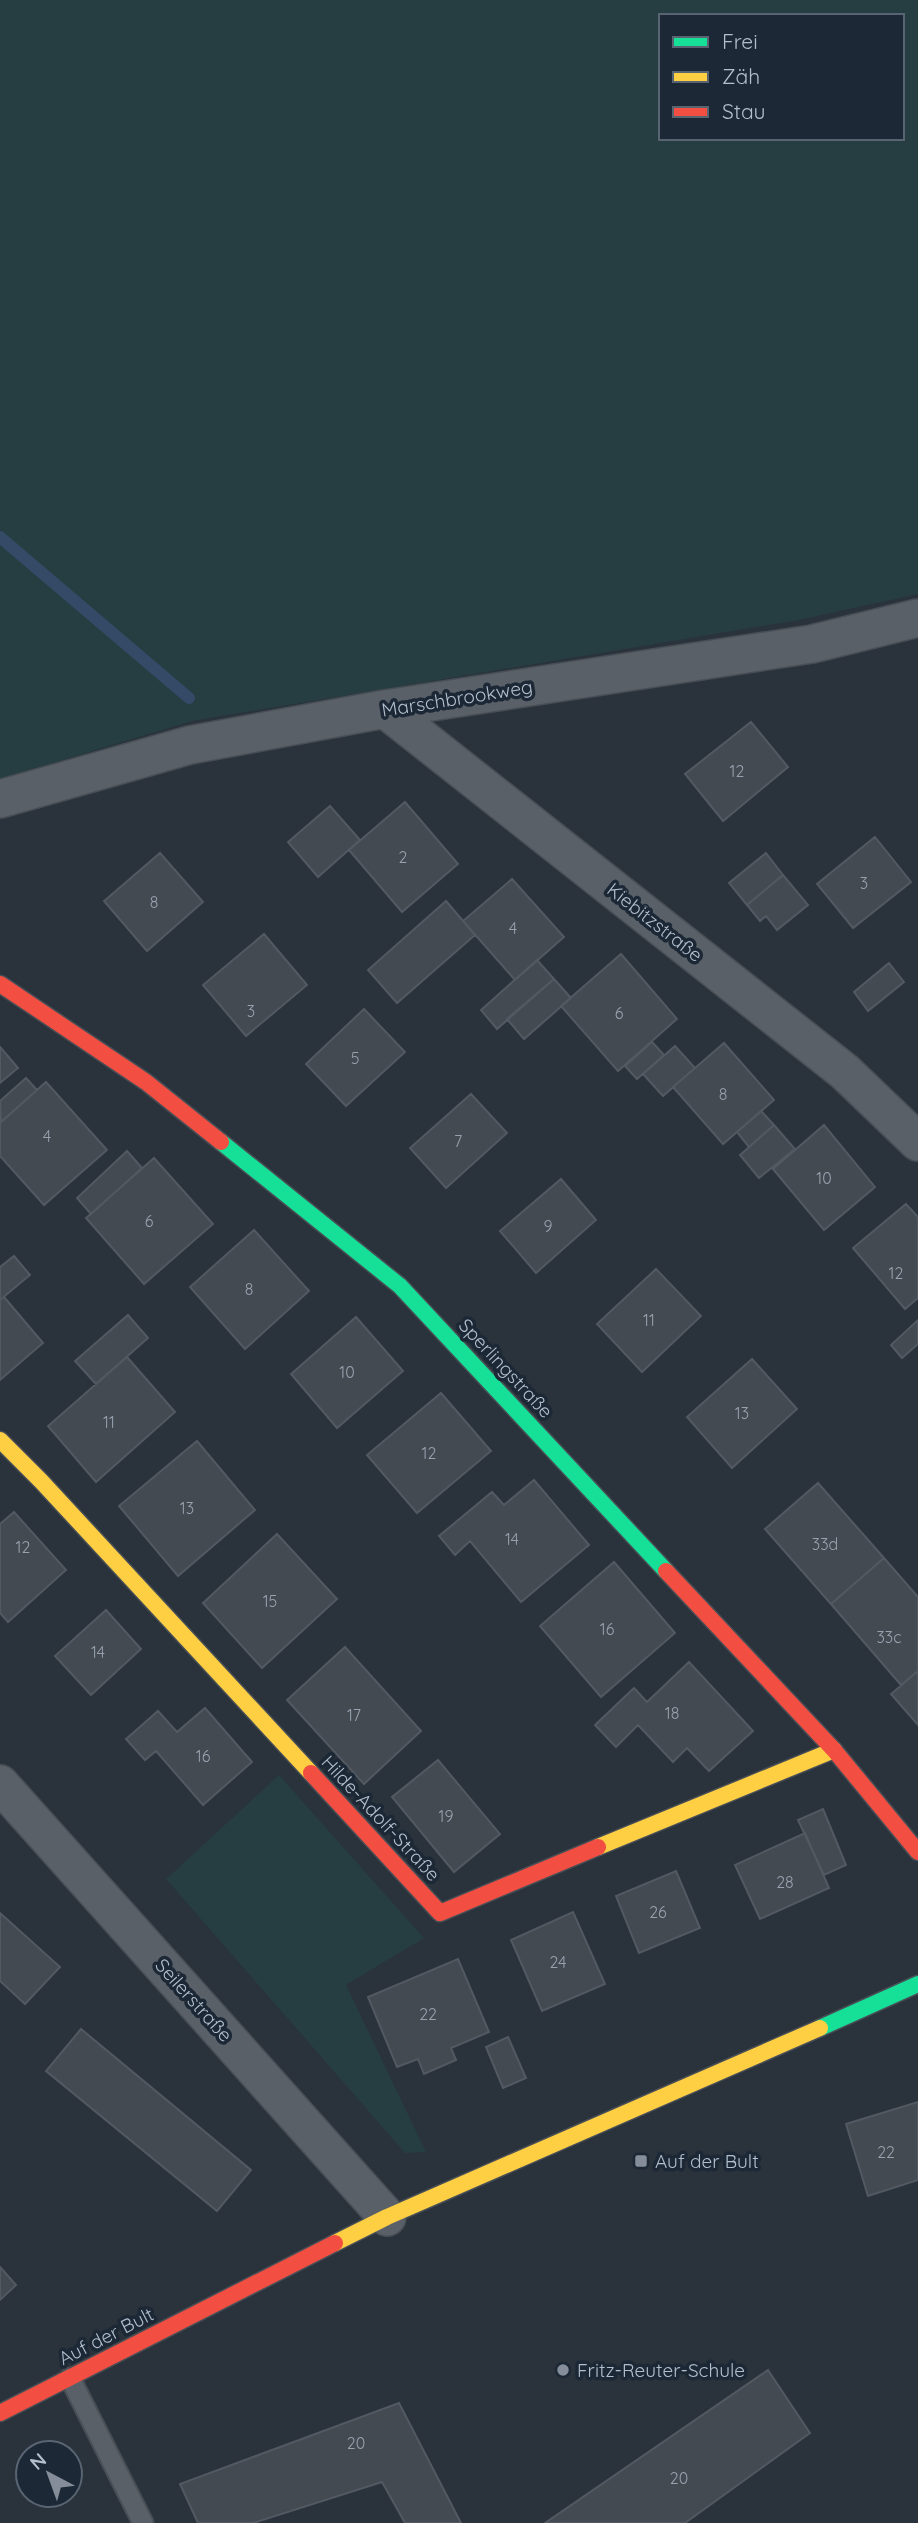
<svg xmlns="http://www.w3.org/2000/svg" width="918" height="2523" font-family="Quicksand,sans-serif">
	<style>
		.green { fill: #263e42; fill-rule: evenodd }
		.lines { fill: none; stroke-linecap: round; stroke-linejoin: round }
		.stream { stroke: #344a66; stroke-width: 12 }
		.building { fill: #434a52; stroke: #525962; stroke-width: 2 }
		.lane-casing { stroke: #484e55; stroke-width: 23 }
		.street-casing { stroke: #484e55; stroke-width: 40 }
		.fast-casing { stroke: #484e55; stroke-width: 19 }
		.slow-casing { stroke: #484e55; stroke-width: 19 }
		.jam-casing { stroke: #484e55; stroke-width: 19 }
		.lane { stroke: #5a6068; stroke-width: 19 }
		.street { stroke: #5a6068; stroke-width: 37 }
		.fast { stroke: #16e098; stroke-width: 16 }
		.slow { stroke: #ffcf43; stroke-width: 16 }
		.jam { stroke: #f24e42; stroke-width: 16 }
		.poi-dot { fill: #848d99; stroke: #1c2836; stroke-width: 2.5 }
		.labels { text-anchor: middle; dominant-baseline: central; stroke-width: 7; stroke-linejoin: round; paint-order: stroke }
		.number-label { font-size: 16px; fill: #98a1ae }
		.street-label { font-size: 19px; fill: #b4becc; stroke: #1c2836 }
		.poi-label { font-size: 19px; fill: #b4becc; stroke: #1c2836; text-anchor: start }
	</style>
	<rect width="100%" height="100%" fill="#2a323b"/>
	<path class="green" d="M0 0H918V594L799 620 192 721 0 779ZM661 16H902V138H661Z
		M279 1775 424 1938 346 1985 426 2152 405 2153 166 1879Z"/>
	<g class="lines">
		<path class="stream" d="M0 537 189 698"/>
	</g>
	<path class="building" d="M751 722 788 767 723 821 685 774Z
		M405 802 458 864 402 912 349 850Z
		M330 806 360 840 318 877 288 842Z
		M875 837 911 882 853 928 817 884Z
		M160 853 203 902 147 951 104 901Z
		M766 853 783 875 747 905 729 883Z
		M783 875 808 905 777 930 766 916 760 921 747 905Z
		M512 879 564 937 515 980 463 921Z
		M446 901 475 935 397 1003 368 970Z
		M264 934 307 985 246 1036 203 985Z
		M621 954 677 1019 618 1071 561 1006Z
		M537 960 554 979 497 1029 481 1010Z
		M889 963 904 982 868 1011 854 992Z
		M554 979 571 998 524 1039 507 1019Z
		M364 1009 405 1052 346 1106 306 1064Z
		M652 1042 664 1055 637 1079 625 1066Z
		M724 1043 774 1100 723 1144 673 1087Z
		M675 1046 695 1068 663 1096 643 1074Z
		M0 1047 18 1068 0 1083Z
		M26 1078 37 1090 1 1122 0 1101Z
		M46 1082 107 1150 44 1205 0 1156V1123Z
		M471 1094 507 1133 446 1188 410 1148Z
		M761 1111 774 1125 749 1147 737 1132Z
		M774 1125 795 1149 759 1178 740 1155Z
		M824 1125 875 1187 824 1230 773 1169Z
		M127 1151 142 1168 91 1214 77 1198Z
		M154 1158 213 1224 144 1284 86 1218Z
		M561 1179 596 1220 536 1273 500 1231Z
		M906 1204 918 1217V1298L905 1309 853 1248Z
		M254 1230 309 1291 245 1349 190 1287Z
		M14 1256 30 1275 0 1300V1267Z
		M656 1269 701 1316 642 1372 597 1324Z
		M4 1297 43 1343 0 1380V1300Z
		M128 1315 148 1338 96 1384 75 1361Z
		M356 1317 403 1371 337 1428 291 1374Z
		M918 1320V1344L902 1358 891 1345Z
		M127 1357 175 1412 96 1482 48 1426Z
		M752 1359 797 1409 732 1468 687 1417Z
		M441 1393 491 1451 417 1513 367 1455Z
		M197 1441 255 1510 178 1576 119 1506Z
		M534 1480 589 1545 521 1602 470 1541 455 1555 439 1536 492 1492 504 1505Z
		M818 1483 884 1558 831 1604 765 1529Z
		M14 1512 66 1570 8 1622 0 1613V1524Z
		M277 1534 337 1599 262 1668 203 1603Z
		M884 1558 918 1597V1671L901 1685 831 1604Z
		M614 1562 675 1633 601 1697 540 1626Z
		M106 1610 141 1649 91 1695 55 1656Z
		M345 1647 421 1731 364 1784 287 1700Z
		M689 1662 753 1731 709 1771 687 1748 673 1762 638 1725 616 1747 595 1725 634 1688 647 1702Z
		M918 1671V1725L891 1694Z
		M205 1708 252 1762 203 1805 156 1751 145 1760 126 1739 158 1711 177 1732Z
		M438 1760 500 1834 454 1872 392 1797Z
		M823 1809 846 1865 824 1875 798 1820Z
		M805 1833 829 1888 760 1919 735 1865Z
		M676 1871 700 1928 639 1953 616 1896Z
		M573 1912 605 1984 542 2011 511 1940Z
		M0 1913 60 1967 25 2004 0 1981Z
		M458 1959 489 2032 451 2048 456 2060 424 2074 418 2059 397 2067 368 1997Z
		M81 2029 251 2170 217 2211 46 2071Z
		M508 2037 526 2078 503 2088 486 2047Z
		M918 2102V2180L868 2196 846 2124Z
		M0 2267 16 2285 0 2300Z
		M768 2370 810 2433 685 2523H545Z
		M399 2403 461 2523H405L382 2482 253 2523H198L180 2484Z"/>
	<g class="lines">
		<defs>
			<path id="lane" d="M70 2378 143 2523"/>
			<path id="street" d="M385 709 845 1072 918 1142
				M0 799 190 745 385 709 812 644 918 618
				M0 1784 387 2217"/>
			<path id="fast" d="M221 1142 400 1286 666 1571
				M820 2028 918 1984"/>
			<path id="slow" d="M0 1440 41 1481 311 1773
				M598 1847 834 1750
				M335 2243 387 2217 820 2028"/>
			<path id="jam" d="M0 984 146 1082 221 1142
				M666 1571 834 1750 918 1852
				M311 1773 440 1913 598 1847
				M0 2413 335 2243"/>
		</defs>
		<use href="#lane" class="lane-casing"/>
		<use href="#street" class="street-casing"/>
		<use href="#fast" class="fast-casing"/>
		<use href="#slow" class="slow-casing"/>
		<use href="#jam" class="jam-casing"/>
		<use href="#lane" class="lane"/>
		<use href="#street" class="street"/>
		<use href="#fast" class="fast"/>
		<use href="#slow" class="slow"/>
		<use href="#jam" class="jam"/>
	</g>
	<g class="poi-dot">
		<rect x="634" y="2154" width="14" height="14" rx="3.5"/>
		<circle cx="563" cy="2370" r="7"/>
	</g>
	<g class="labels">
		<g class="number-label">
			<text x="737" y="771">12</text>
			<text x="403" y="857">2</text>
			<text x="864" y="883">3</text>
			<text x="154" y="902">8</text>
			<text x="513" y="928">4</text>
			<text x="251" y="1011">3</text>
			<text x="619" y="1013">6</text>
			<text x="355" y="1058">5</text>
			<text x="723" y="1094">8</text>
			<text x="47" y="1136">4</text>
			<text x="458" y="1141">7</text>
			<text x="824" y="1178">10</text>
			<text x="149" y="1221">6</text>
			<text x="548" y="1226">9</text>
			<text x="896" y="1273">12</text>
			<text x="249" y="1289">8</text>
			<text x="649" y="1320">11</text>
			<text x="347" y="1372">10</text>
			<text x="742" y="1413">13</text>
			<text x="109" y="1422">11</text>
			<text x="429" y="1453">12</text>
			<text x="187" y="1508">13</text>
			<text x="512" y="1539">14</text>
			<text x="825" y="1544">33d</text>
			<text x="23" y="1547">12</text>
			<text x="270" y="1601">15</text>
			<text x="607" y="1629">16</text>
			<text x="889" y="1637">33c</text>
			<text x="98" y="1652">14</text>
			<text x="672" y="1713">18</text>
			<text x="354" y="1715">17</text>
			<text x="203" y="1756">16</text>
			<text x="446" y="1816">19</text>
			<text x="785" y="1882">28</text>
			<text x="658" y="1912">26</text>
			<text x="558" y="1962">24</text>
			<text x="428" y="2014">22</text>
			<text x="886" y="2152">22</text>
			<text x="356" y="2443">20</text>
			<text x="679" y="2478">20</text>
		</g>
		<g class="street-label">
			<text transform="translate(457 698) rotate(-9)">Marschbrookweg</text>
			<text transform="translate(655 922) rotate(38)">Kiebitzstraße</text>
			<text transform="translate(506 1368) rotate(47)">Sperlingstraße</text>
			<text transform="translate(381 1818) rotate(47)">Hilde-Adolf-Straße</text>
			<text transform="translate(194 2000) rotate(48)">Seilerstraße</text>
			<text transform="translate(106 2336) rotate(-27)">Auf der Bult</text>
		</g>
		<g class="poi-label">
			<text x="655" y="2161">Auf der Bult</text>
			<text x="577" y="2370">Fritz-Reuter-Schule</text>
		</g>
	</g>
	<rect x="659" y="14" width="245" height="126" fill="#1c2836" stroke="#596472" stroke-width="2"/>
	<rect x="673" y="37" width="35" height="10" fill="#16e098" stroke="#596472" stroke-width="2"/>
	<text x="722" y="49" font-size="21" fill="#b4becc">Frei</text>
	<rect x="673" y="72" width="35" height="10" fill="#ffcf43" stroke="#596472" stroke-width="2"/>
	<text x="722" y="84" font-size="21" fill="#b4becc">Zäh</text>
	<rect x="673" y="107" width="35" height="10" fill="#f24e42" stroke="#596472" stroke-width="2"/>
	<text x="722" y="119" font-size="21" fill="#b4becc">Stau</text>
	<g transform="translate(49 2474) rotate(319)"><circle r="33" fill="#1c2836" stroke="#596472" stroke-width="2"/>
	<path d="M0-5L12 26L0 18L-12 26Z" fill="#848d99"/>
	<text y="-10" font-size="19" font-weight="bold" text-anchor="middle" fill="#b4becc">N</text>
	</g>
</svg>
